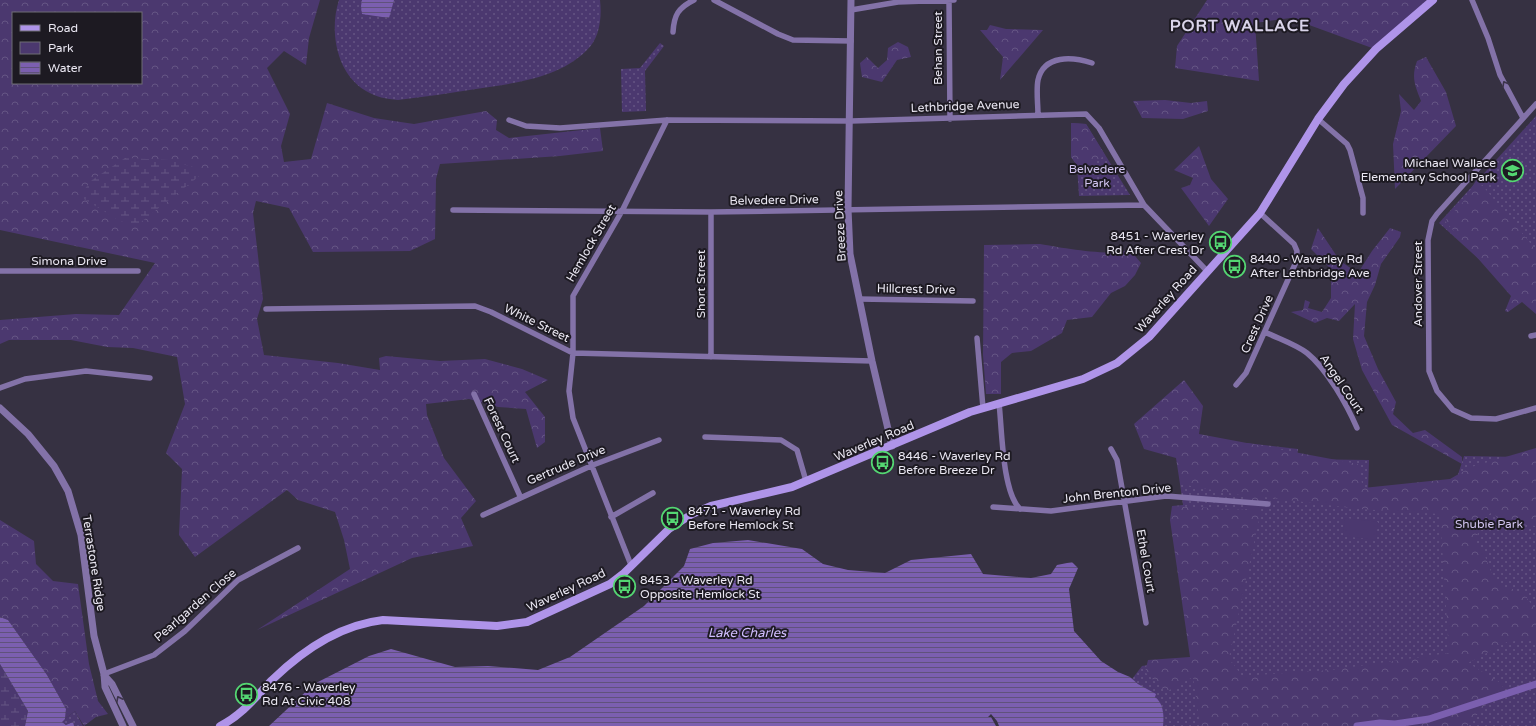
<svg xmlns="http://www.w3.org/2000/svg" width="1536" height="726" font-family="'Varela Round',sans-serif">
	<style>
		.green { fill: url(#green-dots) }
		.forest { fill: url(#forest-crowns); fill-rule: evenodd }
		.wetland { fill: url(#wetland-marsh) }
		.pitch { fill: #4b386f }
		.water { fill: url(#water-rules) }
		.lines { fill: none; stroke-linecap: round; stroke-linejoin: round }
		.canal { stroke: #7b5faf; stroke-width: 7 }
		.minor { stroke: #8372a8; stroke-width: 5.5 }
		.tertiary { stroke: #8372a8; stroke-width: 7 }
		.secondary { stroke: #af94e9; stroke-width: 8 }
		.oneway { stroke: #3c344a }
		.labels { text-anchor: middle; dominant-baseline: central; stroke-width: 4; stroke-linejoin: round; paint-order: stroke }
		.street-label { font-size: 12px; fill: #eae7f2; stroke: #1d1a22 }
		.poi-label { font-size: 12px; fill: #eae7f2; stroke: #1d1a22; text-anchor: start }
		.park-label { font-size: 12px; fill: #d1c4f0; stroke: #1d1a22 }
		.water-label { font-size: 13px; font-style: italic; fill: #d0bdfe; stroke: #1d1a22 }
		.district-label { font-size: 16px; font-weight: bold; letter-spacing: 1px; fill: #dad4ea; stroke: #1d1a22 }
	</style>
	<defs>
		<pattern id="green-dots" width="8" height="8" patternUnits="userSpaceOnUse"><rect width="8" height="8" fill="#4b386f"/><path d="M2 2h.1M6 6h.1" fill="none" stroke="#655584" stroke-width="1.8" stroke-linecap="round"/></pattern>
		<pattern id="forest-crowns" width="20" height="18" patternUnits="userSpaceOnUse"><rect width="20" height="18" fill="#4b386f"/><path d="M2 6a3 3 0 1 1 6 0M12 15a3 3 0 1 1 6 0" fill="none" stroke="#655584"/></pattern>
		<pattern id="wetland-marsh" width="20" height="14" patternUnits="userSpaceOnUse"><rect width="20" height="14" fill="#4b386f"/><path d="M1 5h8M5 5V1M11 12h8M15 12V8" fill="none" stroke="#655584"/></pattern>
		<pattern id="water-rules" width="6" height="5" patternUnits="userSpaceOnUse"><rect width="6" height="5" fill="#7b5faf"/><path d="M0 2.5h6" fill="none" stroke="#60527c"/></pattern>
	</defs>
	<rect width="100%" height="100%" fill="#363142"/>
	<path class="green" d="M339 0H600C602 17 600 39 586 51 557 79 514 83 476 89 450 93 424 97 398 100 386 99 376 97 366 91 336 74 329 30 339 0Z
		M660 43 664 46 645 71 646 111 622 112 621 69 640 68Z
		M1536 116V311L1439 223Z
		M1071 123 1086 124 1130 195 1079 196 1077 165 1071 157Z
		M1247 443 1298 449 1297 459 1369 460 1368 492 1452 493 1464 456 1522 457 1536 453V726H1163V711L1153 693 1138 684 1132 679 1142 666 1193 658 1172 506 1183 505 1180 484Z
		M75 711 83 726H74L70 723 67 725 61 722Z"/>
	<path class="forest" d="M0 0H320L309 38 306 65 284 51 267 68 290 114 281 146 284 162 311 159 327 103 374 118 414 124 486 111 497 120 496 130 509 138 600 128 603 151 560 156 440 164 436 179 435 239 410 251 313 252 289 208 256 201 253 213 263 299 257 319 264 355 338 363 380 370 379 358 386 356 440 361 485 359 522 369 548 380 525 392 545 417V442L537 448 526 409 498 407 469 399 426 404 427 415 444 458 476 501 461 518 473 546 412 558 257 630 350 569 344 540 335 512 298 500 287 490 195 557 179 535 182 469 166 453 185 404 177 357 133 348 107 347 71 340H9L0 344V320L76 314 119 315 155 263 0 230ZM13 13H141V83H13Z
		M1207 0H1425L1428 1 1372 48 1290 18 1255 23 1259 81 1175 68 1177 46Z
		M990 25 1006 29 1043 30 1000 80 1003 57 980 30H987Z
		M898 42 908 47 911 57 897 60 882 82 862 77 860 63 867 57 878 68 887 60 888 48Z
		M1426 57 1446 92 1456 126 1395 189 1393 144 1401 111 1399 94 1414 110 1421 101C1415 85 1411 78 1417 61Z
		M1165 100 1191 103 1207 101 1208 111 1183 119 1142 118 1133 101Z
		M1071 123 1086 124 1105 155 1094 163 1077 165 1071 157Z
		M1199 146 1211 179 1228 199 1209 226 1181 188 1190 185 1193 178 1174 170Z
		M1477 179 1536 250V314L1522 302 1508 312 1505 311 1511 296 1445 221 1463 202Z
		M1318 228 1340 261 1358 273 1372 251 1390 228 1401 232 1400 237 1381 264 1375 285 1367 302 1364 336 1378 369 1396 402 1393 414 1413 433 1425 430 1462 457V464L1392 425 1362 370 1353 339 1355 304 1339 321 1327 318 1315 323 1291 312 1303 310 1305 300 1310 302 1308 308 1322 312 1331 298V269L1311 249Z
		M1040 244C1058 247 1115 258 1129 249L1141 263 1135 275 1125 286 1111 293 1092 317 1067 320 1062 333 1031 351 1012 353 1001 362V394H986L983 355 984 245Z
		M1184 380 1203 406 1199 434 1358 464 1363 488 1450 479 1471 467 1536 448V526L1523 525 1510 531 1492 512 1483 519 1474 544 1483 551 1492 574 1502 586 1522 592 1536 610V639L1507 642 1468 663 1504 685 1467 726H1200L1193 677 1166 692 1145 672 1148 660 1190 657 1170 520 1172 506 1249 510 1245 496 1180 484 1176 458 1144 449 1134 424ZM1264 497 1359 509 1440 514 1449 653 1331 670 1242 676 1229 658Z
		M0 520 34 541 36 564 53 581 78 584 89 664 98 701 108 714 96 717 84 726 75 711 65 719 66 709 47 675 8 620 0 617Z"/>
	<path class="wetland" d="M125 158 169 160 200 169 198 177 136 226 120 221 79 196 92 180Z
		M0 664 28 711 25 726H0Z"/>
	<path class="pitch" d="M1345 518 1378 522 1376 540 1343 536Z"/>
	<path class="water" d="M362 0H394L389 18 362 14 361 6Z
		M748 540 802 549 823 564 848 570 885 573 911 560 971 554 983 574 1031 578 1051 574 1057 565 1072 562 1078 568 1069 589 1074 631 1101 661 1118 672 1130 677 1138 684 1156 694 1155 697C1164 704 1164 716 1163 726H999L997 721 991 714 988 717H991L996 726H269L314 684 369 656 391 649 455 667 488 666 538 670 570 657 644 606 684 566 690 549 713 543Z
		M0 617 8 620 47 675 66 709 65 719 62 722 66 725 73 722 74 726H25L28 711 0 664Z"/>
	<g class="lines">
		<path class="canal" d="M1357 726 1380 723 1395 724 1429 719 1536 684"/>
		<path class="minor" d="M714 0 778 34 793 40 851 41
			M949 0 950 119
			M1472 0 1488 38 1500 75 1523 118
			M851 10 898 2 954 0
			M673 32C674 15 678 8 694 0
			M1536 104 1437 214 1432 221 1428 240 1429 371 1437 391 1453 410 1471 418 1496 419 1536 408
			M1038 115C1038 104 1036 90 1038 80 1044 54 1073 57 1092 63
			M1318 119 1347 144 1350 150 1363 198V213
			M509 120 526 126 560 128 667 120 851 121 1086 114 1099 128 1144 205 1207 271
			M453 210 711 212 1144 205
			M711 212V357
			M0 271H138
			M859 299 973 301
			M266 309 475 306 491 312 573 353 872 361
			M1265 332C1279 339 1295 344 1307 353 1327 369 1347 405 1357 428
			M1531 336 1536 335
			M977 338 983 408
			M1236 385 1246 373 1296 262 1297 251 1294 244 1260 213
			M0 388 25 379 86 371 150 378
			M474 394 520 496
			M999 403C1002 428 1002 492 1020 509
			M705 437 781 440 797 450 806 481
			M1111 449 1117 460 1146 623
			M993 507 1051 511 1166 496 1268 504
			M483 515 593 465 659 440
			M611 517 653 493
			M631 565 573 418 569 391 573 353V296L622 211 667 120
			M104 674 154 655 185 631 238 580 298 548"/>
		<path class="tertiary" d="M851 0 848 209 850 254 872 361 892 446
			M0 408 28 434 54 466 68 491 81 535 94 636 104 674 105 687 123 726
			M104 675 112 684 133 726"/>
		<path class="secondary" d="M220 726C241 716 256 697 272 680 303 650 339 625 383 620L497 626 527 622 610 584 623 574 669 529 692 514 711 506 792 487 970 412 1083 379 1117 363 1149 337 1260 213 1318 119 1344 84 1376 49 1433 0"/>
	</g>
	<defs><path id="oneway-chevron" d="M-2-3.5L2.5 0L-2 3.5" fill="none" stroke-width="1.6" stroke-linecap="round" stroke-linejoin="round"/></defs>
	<g class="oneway">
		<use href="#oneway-chevron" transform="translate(1505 84) rotate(-118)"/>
		<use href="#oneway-chevron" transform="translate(119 699) rotate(-117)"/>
	</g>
	<defs>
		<symbol id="school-ring" viewBox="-11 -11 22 22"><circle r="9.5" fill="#1d1a22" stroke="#54d672" stroke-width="1.5"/><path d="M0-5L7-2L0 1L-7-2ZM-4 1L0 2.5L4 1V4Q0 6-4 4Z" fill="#54d672"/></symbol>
		<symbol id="bus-ring" viewBox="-11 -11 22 22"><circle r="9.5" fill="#1d1a22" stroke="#54d672" stroke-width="1.5"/><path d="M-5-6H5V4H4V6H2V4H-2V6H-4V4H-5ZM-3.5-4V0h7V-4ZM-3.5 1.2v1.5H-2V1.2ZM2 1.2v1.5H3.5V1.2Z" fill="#54d672"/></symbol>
	</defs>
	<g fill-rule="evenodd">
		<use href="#school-ring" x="1500" y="158" width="25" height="25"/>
		<use href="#bus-ring" x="1208" y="230" width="25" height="25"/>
		<use href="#bus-ring" x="1222" y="254" width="25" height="25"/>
		<use href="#bus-ring" x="870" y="450" width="25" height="25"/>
		<use href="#bus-ring" x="660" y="506" width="25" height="25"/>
		<use href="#bus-ring" x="612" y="574" width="25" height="25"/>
		<use href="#bus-ring" x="234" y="682" width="25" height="25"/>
	</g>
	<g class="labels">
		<g class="street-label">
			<text transform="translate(938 48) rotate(-90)">Behan Street</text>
			<text transform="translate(965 106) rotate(-2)">Lethbridge Avenue</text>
			<text transform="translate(774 200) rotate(-1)">Belvedere Drive</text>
			<text transform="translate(840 226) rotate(-93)">Breeze Drive</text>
			<text transform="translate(591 243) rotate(-60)">Hemlock Street</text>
			<text x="69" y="261">Simona Drive</text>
			<text transform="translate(701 284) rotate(-90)">Short Street</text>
			<text transform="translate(1418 284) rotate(-90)">Andover Street</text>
			<text transform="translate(916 289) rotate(1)">Hillcrest Drive</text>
			<text transform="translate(1166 299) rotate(-48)">Waverley Road</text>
			<text transform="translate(537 323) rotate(26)">White Street</text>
			<text transform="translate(1257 324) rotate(-66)">Crest Drive</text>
			<text transform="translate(1342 384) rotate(56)">Angel Court</text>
			<text transform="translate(502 430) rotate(65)">Forest Court</text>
			<text transform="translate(874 441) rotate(-23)">Waverley Road</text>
			<text transform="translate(566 465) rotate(-23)">Gertrude Drive</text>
			<text transform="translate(1117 493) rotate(-6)">John Brenton Drive</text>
			<text transform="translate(1146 561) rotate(80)">Ethel Court</text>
			<text transform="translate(94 563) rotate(81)">Terrastone Ridge</text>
			<text transform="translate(566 590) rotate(-25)">Waverley Road</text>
			<text transform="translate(195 605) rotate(-41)">Pearlgarden Close</text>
		</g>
		<g class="poi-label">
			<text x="1496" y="163" text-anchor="end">Michael Wallace<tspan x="1496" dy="14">Elementary School Park</tspan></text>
			<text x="1204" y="236" text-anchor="end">8451 - Waverley<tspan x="1204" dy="14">Rd After Crest Dr</tspan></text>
			<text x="1250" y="259">8440 - Waverley Rd<tspan x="1250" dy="14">After Lethbridge Ave</tspan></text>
			<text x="898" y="456">8446 - Waverley Rd<tspan x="898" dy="14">Before Breeze Dr</tspan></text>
			<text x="688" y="511">8471 - Waverley Rd<tspan x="688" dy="14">Before Hemlock St</tspan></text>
			<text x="640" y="580">8453 - Waverley Rd<tspan x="640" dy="14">Opposite Hemlock St</tspan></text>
			<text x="262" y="687">8476 - Waverley<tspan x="262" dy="14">Rd At Civic 408</tspan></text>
		</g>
		<g class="park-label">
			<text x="1097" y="169">Belvedere<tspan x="1097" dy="14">Park</tspan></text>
			<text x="1489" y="524">Shubie Park</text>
		</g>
		<g class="water-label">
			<text x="747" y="633">Lake Charles</text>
		</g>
		<g class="district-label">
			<text x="1240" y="26">PORT WALLACE</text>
		</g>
	</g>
	<rect x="12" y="12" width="130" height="72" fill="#1d1a22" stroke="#6f6c75"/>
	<rect x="20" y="25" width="20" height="6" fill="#af94e9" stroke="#6f6c75"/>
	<text x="48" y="32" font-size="12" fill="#eae7f2">Road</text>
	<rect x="20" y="42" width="20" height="12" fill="#4b386f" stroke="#6f6c75"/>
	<text x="48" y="52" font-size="12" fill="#eae7f2">Park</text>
	<rect x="20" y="62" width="20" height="12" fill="url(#water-rules)" stroke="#6f6c75"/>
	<text x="48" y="72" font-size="12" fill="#eae7f2">Water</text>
</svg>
